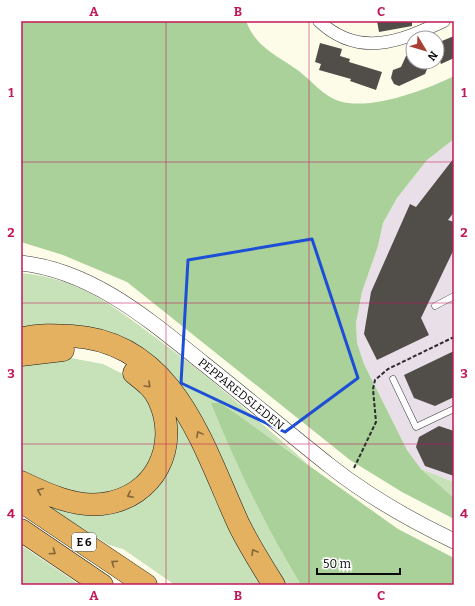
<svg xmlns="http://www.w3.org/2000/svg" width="475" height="606" font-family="Bitter,serif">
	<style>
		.industrial { fill: #e8dfe8 }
		.green { fill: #c7e2b8 }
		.forest { fill: #a9d199 }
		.building { fill: #514d48 }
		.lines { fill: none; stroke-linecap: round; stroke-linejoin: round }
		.service-casing { stroke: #3d3d3d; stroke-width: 7 }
		.minor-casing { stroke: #3d3d3d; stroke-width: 13 }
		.tertiary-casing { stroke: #3d3d3d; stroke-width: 16 }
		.motorway-casing { stroke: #1b1b1b; stroke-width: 23 }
		.path { stroke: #2c2c2c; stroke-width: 2; stroke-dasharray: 4 2; stroke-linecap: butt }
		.service { stroke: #fff; stroke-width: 6 }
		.minor { stroke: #fff; stroke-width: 12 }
		.tertiary { stroke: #fff; stroke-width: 15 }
		.motorway { stroke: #e4b160; stroke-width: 22 }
		.oneway { stroke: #826639 }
		.marked { fill: none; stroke: #1d4ed8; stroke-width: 3; stroke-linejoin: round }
		.grid { fill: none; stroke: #c2185b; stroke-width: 1; stroke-opacity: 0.55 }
		.labels { text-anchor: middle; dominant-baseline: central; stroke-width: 4; stroke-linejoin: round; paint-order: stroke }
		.shield { fill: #fff; stroke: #545454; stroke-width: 1 }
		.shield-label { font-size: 11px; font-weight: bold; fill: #0a0a0a }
		.street-label { font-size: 12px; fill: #0a0a0a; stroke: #fff }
		.neatline { fill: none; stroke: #c2185b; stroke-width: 1.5 }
		.grid-label { font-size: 13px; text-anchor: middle; font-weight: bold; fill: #c2185b }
	</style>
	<rect width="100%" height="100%" fill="#fdfce9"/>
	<path class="industrial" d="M454 139V482L421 469 407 450 364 364 357 343 356 323 362 292 378 246 383 223 397 198 427 160Z"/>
	<path class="green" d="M21 273C81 278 117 309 163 343 215 381 262 424 310 466L220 403H212C237 467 265 526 301 585H283L149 357 21 331Z
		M71 358 103 364 123 374 142 390 152 405 158 445 142 479 112 495 68 493 21 472V364L35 360Z
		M164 390 264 585H175L123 549 109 545 39 501 147 496Z
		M421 469 454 482V498Z
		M21 545 80 585H21Z"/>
	<path class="forest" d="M21 21H246C255 45 272 53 293 67 309 77 321 95 339 101 370 111 426 90 454 76V139L427 160 397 198 383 223 378 246 362 292 356 323 357 343 364 364 407 450 421 469 454 498V519L402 492 350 460 127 282 63 255 21 242Z
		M211 403H220L235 413 398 529 454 558V585H301C265 526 237 467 211 403Z"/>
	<path class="building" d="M377 21H412V26L379 32Z
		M454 36V58L441 64 437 54V43Z
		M320 43 342 49 340 56 350 59 349 62 382 72 376 90 350 81 351 79 319 70 321 64 315 62Z
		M413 53V62H430L425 74 399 86 394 84 391 78 393 70 401 67 406 56Z
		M454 158V212L448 220 454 222V249L421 318 429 335 377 360 364 334 371 292 410 204 416 207Z
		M454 351V397L435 406 414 398 404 375Z
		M439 426 454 431V476L425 466 416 447 419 437Z"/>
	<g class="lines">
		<defs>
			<path id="service" d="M435 306 454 296
				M393 379 416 427 454 409"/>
			<path id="minor" d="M319 21C359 59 401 41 444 21"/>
			<path id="tertiary" d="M21 263C93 271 149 320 203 363 246 397 287 432 330 466 368 496 410 520 454 541"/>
			<path id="motorway" d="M21 339C37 334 56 335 72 336 175 342 203 447 239 525 249 545 262 566 274 585
				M21 355 63 350
				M21 482C46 494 74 507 102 504 155 498 180 446 159 400 154 388 144 381 134 373
				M21 501 146 585
				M21 530 102 585"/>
		</defs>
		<use href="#service" class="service-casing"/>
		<use href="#minor" class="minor-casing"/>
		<use href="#tertiary" class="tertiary-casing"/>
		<use href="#motorway" class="motorway-casing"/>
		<path class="path" d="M354 468 376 422 373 389 375 380 388 369 454 337"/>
		<use href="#service" class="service"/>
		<use href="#minor" class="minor"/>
		<use href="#tertiary" class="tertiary"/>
		<use href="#motorway" class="motorway"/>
	</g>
	<defs><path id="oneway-chevron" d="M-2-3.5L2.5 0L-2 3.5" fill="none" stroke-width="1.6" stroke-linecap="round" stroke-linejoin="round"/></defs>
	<g class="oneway">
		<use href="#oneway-chevron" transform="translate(148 385) rotate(45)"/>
		<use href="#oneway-chevron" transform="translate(199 434) rotate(-118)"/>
		<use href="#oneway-chevron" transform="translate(40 491) rotate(-157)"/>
		<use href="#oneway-chevron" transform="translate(130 495) rotate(154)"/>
		<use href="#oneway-chevron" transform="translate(53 552) rotate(34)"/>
		<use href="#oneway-chevron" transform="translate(254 552) rotate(-120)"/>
		<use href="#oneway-chevron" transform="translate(114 563) rotate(-146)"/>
	</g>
	<path class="marked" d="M312 239 358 378 285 432 181 383 188 260Z"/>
	<path class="grid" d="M166 21V585M309 21V585M21 162H454M21 303H454M21 444H454"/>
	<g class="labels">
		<rect class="shield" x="72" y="533" width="24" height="18" rx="3"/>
		<g class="shield-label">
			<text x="84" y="542">E 6</text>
		</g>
		<g class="street-label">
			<text transform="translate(241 394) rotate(39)">PEPPAREDSLEDEN</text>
		</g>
	</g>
	<rect width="475" height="606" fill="none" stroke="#ffffff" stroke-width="44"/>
	<g transform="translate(425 50) rotate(128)"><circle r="19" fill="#ffffff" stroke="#9d9d9d"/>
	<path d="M0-3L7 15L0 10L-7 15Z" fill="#a93f32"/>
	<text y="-6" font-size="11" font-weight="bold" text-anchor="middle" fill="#0a0a0a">N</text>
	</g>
	<path d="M317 568v6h83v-6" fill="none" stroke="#0a0a0a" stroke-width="2"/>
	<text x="323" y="568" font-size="12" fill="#0a0a0a" stroke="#ffffff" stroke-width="3" paint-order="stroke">50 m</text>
	<rect x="22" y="22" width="431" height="562" class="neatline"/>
	<g class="grid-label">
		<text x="94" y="16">A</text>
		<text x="238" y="16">B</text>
		<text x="381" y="16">C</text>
		<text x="11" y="97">1</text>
		<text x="464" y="97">1</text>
		<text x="11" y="237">2</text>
		<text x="464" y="237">2</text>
		<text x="11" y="378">3</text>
		<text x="464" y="378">3</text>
		<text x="11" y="518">4</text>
		<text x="464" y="518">4</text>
		<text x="94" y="600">A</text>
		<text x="238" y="600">B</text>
		<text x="381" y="600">C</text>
	</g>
</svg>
